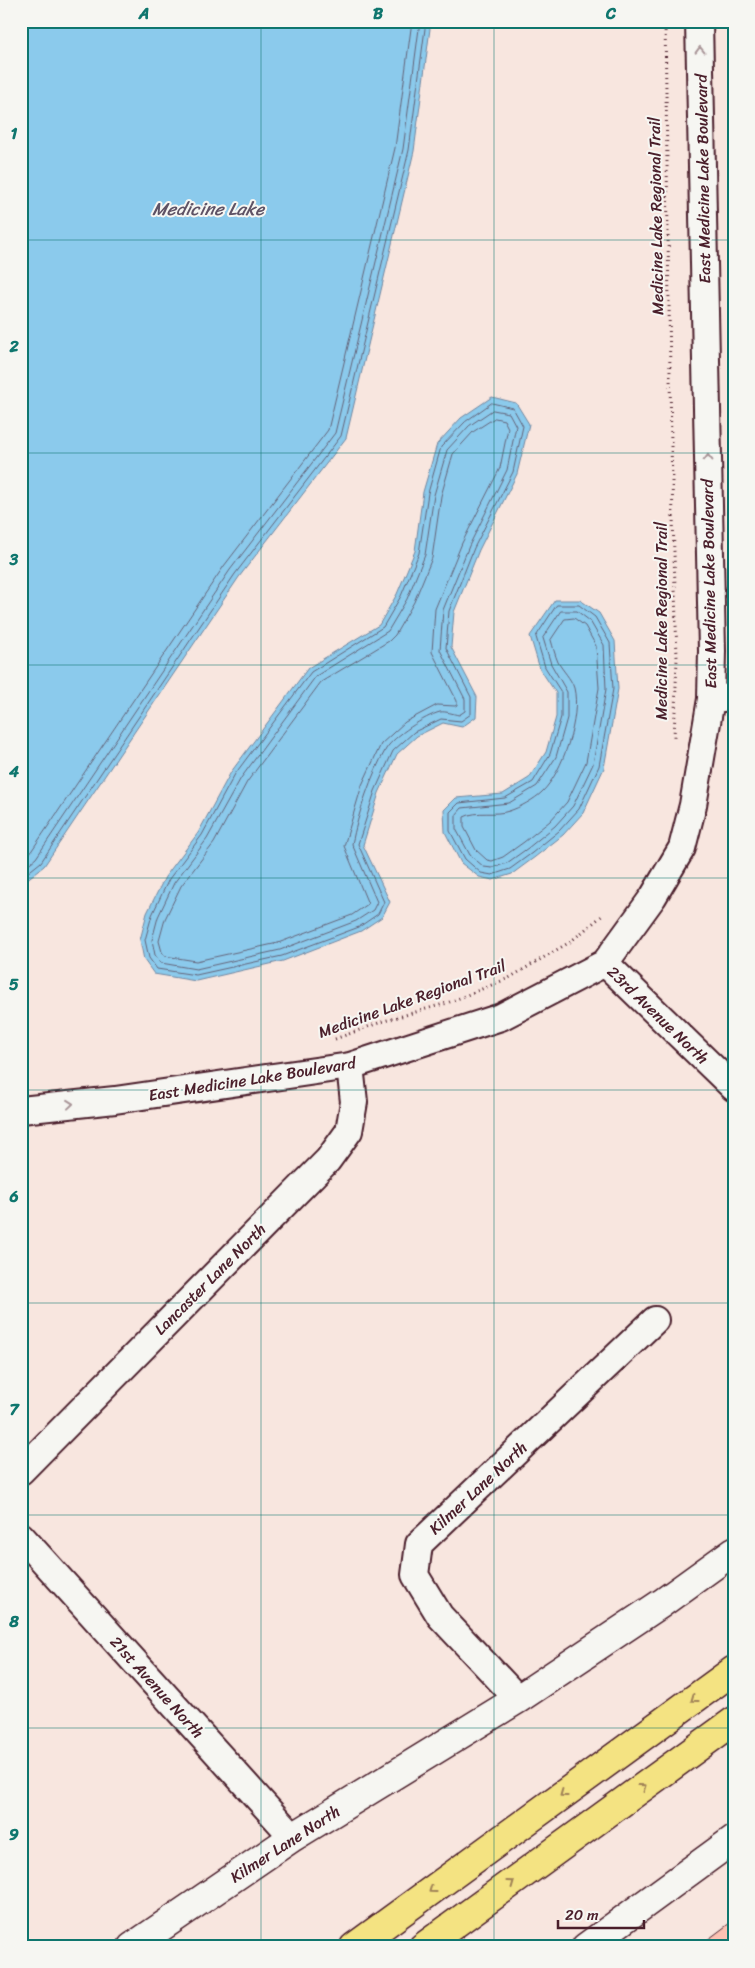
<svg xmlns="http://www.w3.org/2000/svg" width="755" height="1968" font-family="Sriracha,sans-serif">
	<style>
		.water { fill: #8bcaec; stroke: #71869f }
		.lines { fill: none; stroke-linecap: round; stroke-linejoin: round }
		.shore { stroke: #646378; stroke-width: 1 }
		.building { fill: #fcc2b3; stroke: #4a1f2b }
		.street-casing { stroke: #4a1f2b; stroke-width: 30 }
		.secondary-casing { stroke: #4a1f2b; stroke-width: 31 }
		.highway-casing { stroke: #4a1f2b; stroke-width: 31 }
		.path { stroke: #4a1f2b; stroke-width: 3; stroke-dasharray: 1 4; stroke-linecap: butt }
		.street { stroke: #f6f6f2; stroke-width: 26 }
		.secondary { stroke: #f6f6f2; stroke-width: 28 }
		.highway { stroke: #f4e382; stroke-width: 28 }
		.oneway { stroke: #a99598 }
		.oneway2 { stroke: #9f8156 }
		.grid { fill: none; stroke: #0f766e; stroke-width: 1; stroke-opacity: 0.55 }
		.labels { text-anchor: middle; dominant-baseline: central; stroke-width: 4; stroke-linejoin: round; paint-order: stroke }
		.street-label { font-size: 16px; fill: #4a1f2b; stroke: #f6f6f2 }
		.water-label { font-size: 18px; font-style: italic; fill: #5e5265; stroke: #f6f6f2 }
		.neatline { fill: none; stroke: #0f766e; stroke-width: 2 }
		.grid-label { font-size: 16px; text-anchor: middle; font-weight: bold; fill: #0f766e }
	</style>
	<rect width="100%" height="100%" fill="#f8e6df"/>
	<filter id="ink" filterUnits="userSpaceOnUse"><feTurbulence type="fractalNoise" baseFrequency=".02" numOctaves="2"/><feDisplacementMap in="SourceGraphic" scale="10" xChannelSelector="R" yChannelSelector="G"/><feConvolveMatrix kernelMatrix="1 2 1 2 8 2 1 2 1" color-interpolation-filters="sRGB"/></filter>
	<g filter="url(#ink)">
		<path class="water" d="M21 21H431L414 151 346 438 239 577 44 866 21 884Z
			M492 397 516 403 529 424 517 474 479 550 454 612 451 647 477 697 476 717 462 727 443 723 417 736 397 754 379 793 363 845 390 902 382 917 361 931 283 961 196 981 154 974 144 960 140 940 147 913 165 877 198 833 231 772 308 668 379 625 397 594 415 551 423 492 437 444 461 418Z
			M555 600H580L599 613 615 641 618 689 604 768 583 813 563 835 535 857 512 874 493 880 479 877 461 863 445 832 444 810 456 798 503 794 529 778 546 752 556 717V693L540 669 530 636Z"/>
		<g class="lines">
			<path class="shore" d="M492 403 513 408 523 426 513 472 474 548 449 611 446 648 471 697V714L461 721 441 719 414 732 393 751 375 791 358 844 384 902 378 914 359 927 282 956 196 975 157 969 149 958 145 940 152 915 169 879 202 835 235 774 311 672 383 627 401 596 419 553 428 493 441 447 465 422Z
				M493 410 509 413 516 426 507 470 469 546 443 610 440 650 465 699V711L459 715C453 714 446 711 440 712 425 716 394 736 386 749 371 775 358 814 352 844L377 902 373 910 356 921 280 950 196 969 161 963 155 955 152 940 158 917 174 883 207 839 241 778 316 676 388 631 407 599 425 555 434 495 447 450 469 426Z
				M495 418 504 420 508 428 500 468 462 543 435 609 432 652 457 701V705L455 706 437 705 405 722 381 744 362 785 344 846 368 904 352 915 278 943 196 961 165 956 162 952 159 941 165 919 181 886 214 843 247 782 321 682 389 641 395 635 414 602 432 558 441 496 453 454 473 432Z
				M557 605H579L595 617 610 643 613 689 599 766 579 809 559 831 532 853 510 869 492 875 481 873 465 859 450 831V812L459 803 505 798 533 782 550 754 561 717V692L545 667 536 637Z
				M561 611H577L590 621 604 645 606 689 593 764 573 806 555 826 528 848 507 863 492 868 484 867 470 855 456 829V815L462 808 509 803 537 786 556 757 567 718V692L551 664 543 638Z
				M565 619 574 618 585 626 596 646 599 688 586 762 567 802 550 821 524 842 503 857 492 861 487 860 476 850 464 827V817C477 810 495 816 509 811 519 808 535 799 542 792 563 772 581 716 574 688 571 678 562 670 558 662 555 655 553 647 551 640Z
				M21 860 30 853 224 566 328 430 395 148 412 21
				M21 870 36 858 230 570 335 433 403 149 420 21
				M21 878 41 862 235 574 341 436 409 150 426 21"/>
		</g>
		<path class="building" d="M734 1920V1947H716L710 1938Z
			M710 1938 716 1947H697Z"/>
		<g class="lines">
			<defs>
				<path id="street" d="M711 699 734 697
					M605 963 734 1088
					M21 1110 115 1100 350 1066 501 1017 605 963 653 897 682 848 693 805 711 699 712 651 699 21
					M21 1471 328 1160 349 1131 354 1102 350 1066
					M21 1536 293 1837
					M518 1699 440 1616 415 1575 419 1544 655 1320"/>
				<path id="secondary" d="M132 1947 293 1837 518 1699 662 1603 734 1551
					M586 1947 734 1839"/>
				<path id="highway" d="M354 1947 734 1670
					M423 1947 734 1721"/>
			</defs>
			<use href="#street" class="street-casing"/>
			<use href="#secondary" class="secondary-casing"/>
			<use href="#highway" class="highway-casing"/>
			<path class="path" d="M665 21 671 445 677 658 674 737
				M335 1039 384 1021 447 1003 509 978 570 942 603 915"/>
			<use href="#street" class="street"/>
			<use href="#secondary" class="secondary"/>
			<use href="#highway" class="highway"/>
		</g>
		<defs><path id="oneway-chevron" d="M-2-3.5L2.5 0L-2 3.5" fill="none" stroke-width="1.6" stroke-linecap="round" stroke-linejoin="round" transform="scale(1.25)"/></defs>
		<g class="oneway">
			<use href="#oneway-chevron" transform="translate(700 50) rotate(-91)"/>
			<use href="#oneway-chevron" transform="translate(708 458) rotate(-91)"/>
			<use href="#oneway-chevron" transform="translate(70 1104) rotate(-6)"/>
		</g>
		<g class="oneway2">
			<use href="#oneway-chevron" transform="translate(694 1699) rotate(144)"/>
			<use href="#oneway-chevron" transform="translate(643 1787) rotate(-36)"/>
			<use href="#oneway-chevron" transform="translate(563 1794) rotate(144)"/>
			<use href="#oneway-chevron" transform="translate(511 1883) rotate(-36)"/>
			<use href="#oneway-chevron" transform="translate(432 1890) rotate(144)"/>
		</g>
	</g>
	<path class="grid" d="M261 21V1947M494 21V1947M21 240H734M21 453H734M21 665H734M21 878H734M21 1090H734M21 1303H734M21 1515H734M21 1728H734"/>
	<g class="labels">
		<g class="street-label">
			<text transform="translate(703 179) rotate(-91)">East Medicine Lake Boulevard</text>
			<text transform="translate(656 216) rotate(-91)">Medicine Lake Regional Trail</text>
			<text transform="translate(709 584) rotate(-91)">East Medicine Lake Boulevard</text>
			<text transform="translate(661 621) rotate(-90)">Medicine Lake Regional Trail</text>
			<text transform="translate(412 999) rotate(-20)">Medicine Lake Regional Trail</text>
			<text transform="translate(658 1015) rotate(44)">23rd Avenue North</text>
			<text transform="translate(252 1079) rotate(-9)">East Medicine Lake Boulevard</text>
			<text transform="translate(210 1279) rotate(-45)">Lancaster Lane North</text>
			<text transform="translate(478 1488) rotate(-43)">Kilmer Lane North</text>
			<text transform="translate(157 1687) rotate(48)">21st Avenue North</text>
			<text transform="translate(285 1844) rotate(-33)">Kilmer Lane North</text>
		</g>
		<g class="water-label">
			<text x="208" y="209">Medicine Lake</text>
		</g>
	</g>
	<rect width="755" height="1968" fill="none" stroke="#f6f6f2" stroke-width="55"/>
	<path d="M558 1920v8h86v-8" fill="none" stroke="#4a1f2b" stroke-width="2.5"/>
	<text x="565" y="1920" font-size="15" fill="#4a1f2b" stroke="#f6f6f2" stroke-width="4" paint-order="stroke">20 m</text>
	<rect x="28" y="28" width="700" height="1912" class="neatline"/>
	<g class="grid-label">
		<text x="144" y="19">A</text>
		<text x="378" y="19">B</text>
		<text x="611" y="19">C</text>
		<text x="14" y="139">1</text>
		<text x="14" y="352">2</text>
		<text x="14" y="565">3</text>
		<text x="14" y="777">4</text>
		<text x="14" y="990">5</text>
		<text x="14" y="1202">6</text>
		<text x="14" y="1415">7</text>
		<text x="14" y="1627">8</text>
		<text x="14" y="1840">9</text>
	</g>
</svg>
